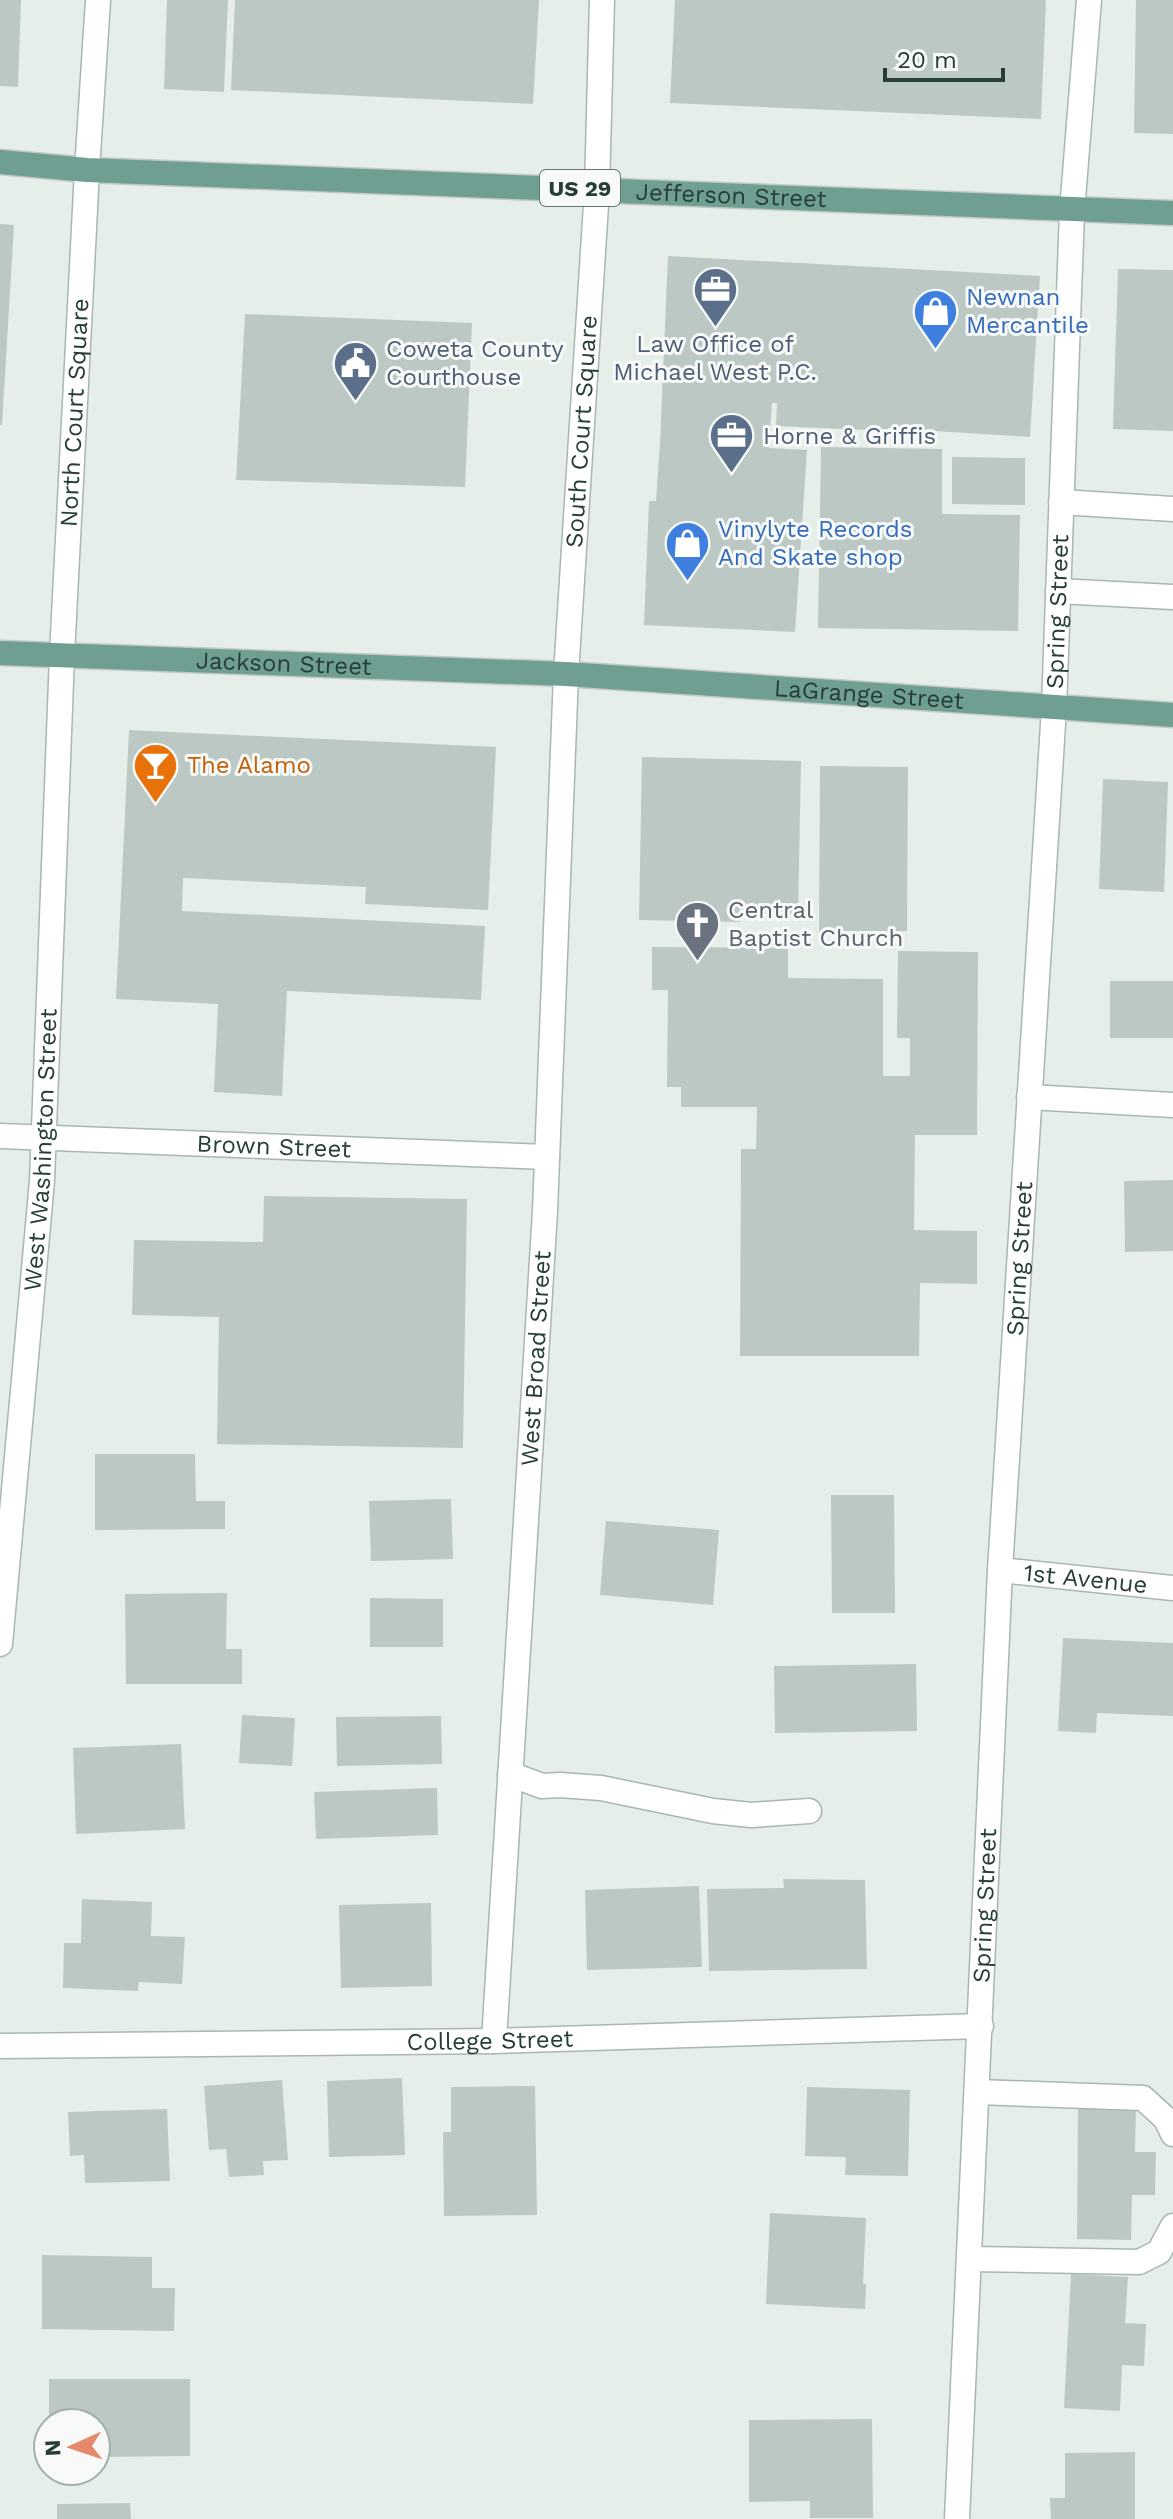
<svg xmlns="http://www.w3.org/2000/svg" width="1173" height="2519" font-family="'Work Sans',sans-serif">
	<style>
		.building { fill: #bcc8c3 }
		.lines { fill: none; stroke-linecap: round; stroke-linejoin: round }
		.minor-casing { stroke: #a9b6b1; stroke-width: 27 }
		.major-casing { stroke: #c2c9c7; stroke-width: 27 }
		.minor { stroke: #fff; stroke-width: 24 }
		.major { stroke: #6f9f92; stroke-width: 24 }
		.labels { text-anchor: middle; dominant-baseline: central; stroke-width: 6; stroke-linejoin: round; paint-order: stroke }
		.shield { fill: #f7faf8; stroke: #657671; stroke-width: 2 }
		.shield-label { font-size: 22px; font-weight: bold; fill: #263e37 }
		.street-label { font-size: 24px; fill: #263e37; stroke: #f7faf8 }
		.shop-label { font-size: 24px; fill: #366cbe; stroke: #f7faf8; text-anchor: start }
		.service-label { font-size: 24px; fill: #4e5e75; stroke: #f7faf8; text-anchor: start }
		.food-label { font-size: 24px; fill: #c56008; stroke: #f7faf8; text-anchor: start }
		.worship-label { font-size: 24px; fill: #5b616d; stroke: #f7faf8; text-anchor: start }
	</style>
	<rect width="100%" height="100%" fill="#e6eeea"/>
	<path class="building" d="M0 0H21L18 87 0 86Z
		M167 0H228L224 92 164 89Z
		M235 0H539L533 104 231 90Z
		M675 0H1046L1041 119 670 103Z
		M1136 0H1173V134L1134 133Z
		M0 224 14 225 2 425H0Z
		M668 256 1040 276 1030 437 888 428 887 431 776 426 777 403H772L769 448 807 450 795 632 644 625 649 501H656L660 443Z
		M1118 269 1173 270V431L1113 429Z
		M245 314 472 323 465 487 236 480Z
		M821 447 942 449V514L1020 515 1018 631 818 628Z
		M952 457 1025 458V505L952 504Z
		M129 730 496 747 488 910 365 904 366 887 183 878 182 911 485 926 481 1000 287 991 282 1096 214 1092 218 1004 116 999Z
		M642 757 801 761 798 915 740 913V922L639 920Z
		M820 766 908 767 907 931H819Z
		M1103 779 1168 782 1164 892 1099 889Z
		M652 947 788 948V978L883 979V1076H910V1038H897L898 951 978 952 977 1135H915L914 1230 977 1231V1284L920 1283 919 1356H740L741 1149H756L757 1107H681V1087H667L668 990H652Z
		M1110 981H1173V1038H1110Z
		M1173 1180V1251L1125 1252 1124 1181Z
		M264 1196 467 1199 463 1448 217 1444 219 1317 132 1315 134 1240 263 1242Z
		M95 1454H195L196 1501H225V1529L95 1530Z
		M831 1495H894L895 1613H832Z
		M451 1499 453 1559 371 1561 369 1501Z
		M606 1521 719 1530 713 1605 600 1595Z
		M227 1593 226 1649H242V1684H126L125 1594Z
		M370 1598 443 1599V1647H370Z
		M1063 1638 1173 1643V1716L1097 1713 1096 1733 1058 1731Z
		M916 1664 917 1731 775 1733 774 1666Z
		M242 1715 295 1718 292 1766 239 1763Z
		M441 1716 442 1764 337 1766 336 1717Z
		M181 1744 185 1829 76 1834 73 1748Z
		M437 1788 438 1835 316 1839 314 1792Z
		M783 1879 865 1880 867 1969 709 1971 707 1889 784 1888Z
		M699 1886 702 1967 587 1970 585 1890Z
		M82 1899 152 1902 151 1936 185 1937 182 1984 139 1982 138 1991 63 1988 64 1943H81Z
		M431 1903 432 1986 341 1988 339 1905Z
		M402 2078 405 2155 329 2157 327 2081Z
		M282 2080 288 2160 263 2161 264 2175 229 2177 226 2149 209 2150 204 2086Z
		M535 2086 537 2215 444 2216 443 2132H451V2087Z
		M807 2087 910 2090 908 2176 845 2175 846 2157 805 2156Z
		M1078 2106H1136L1135 2152H1156L1155 2195H1132L1131 2240 1077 2239Z
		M167 2109 170 2181 85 2183 84 2155 70 2156 68 2112Z
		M770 2213 866 2218 863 2284H866L865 2309 766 2304Z
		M42 2255 152 2257V2288H175L174 2331 42 2329Z
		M1071 2274 1128 2277 1125 2323 1146 2324 1144 2366 1122 2365 1120 2411 1064 2408Z
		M49 2379H190V2456L96 2457V2423H49Z
		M872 2419 873 2518H810V2501L749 2502V2420Z
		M1135 2452V2519H1051L1050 2498H1065V2453Z
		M130 2503 131 2519H57V2504Z"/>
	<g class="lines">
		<defs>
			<g id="minor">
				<path d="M1061 502 1173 509"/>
				<path d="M1058 591 1173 597"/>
				<path d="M1029 1097 1173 1105"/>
				<path id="s1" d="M0 1136 547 1157"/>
				<path id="s2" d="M1000 1570 1173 1588"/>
				<path id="s3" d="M0 1644 42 1181 62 655 87 170 98 0"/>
				<path d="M510 1774 542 1786 560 1785 601 1788 713 1811 751 1815 809 1811"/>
				<path id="s4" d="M494 2041 545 1211 566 674 597 189 602 0"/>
				<path id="s5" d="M0 2046 494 2041 981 2026"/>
				<path d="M978 2092 1143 2098 1166 2119 1173 2134"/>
				<path d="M970 2259 1139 2262 1159 2252 1173 2226"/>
				<path id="s6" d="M957 2519 1000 1570 1054 708 1072 211 1089 0"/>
			</g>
			<g id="major">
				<path id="s7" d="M0 162 87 170 1173 213"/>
				<path id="s8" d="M0 653 566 674 1173 715"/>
			</g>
		</defs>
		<use href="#minor" class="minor-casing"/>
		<use href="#major" class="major-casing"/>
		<use href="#minor" class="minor"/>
		<use href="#major" class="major"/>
	</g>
	<defs>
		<symbol id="office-pin" viewBox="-11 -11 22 30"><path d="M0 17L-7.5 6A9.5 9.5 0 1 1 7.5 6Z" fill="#5c6f8a" stroke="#f7faf8"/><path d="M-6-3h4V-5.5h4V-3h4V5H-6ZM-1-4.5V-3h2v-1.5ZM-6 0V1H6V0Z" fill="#fff"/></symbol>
		<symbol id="shop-pin" viewBox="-11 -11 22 30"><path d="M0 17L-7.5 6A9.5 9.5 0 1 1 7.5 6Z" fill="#3f7fe0" stroke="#f7faf8"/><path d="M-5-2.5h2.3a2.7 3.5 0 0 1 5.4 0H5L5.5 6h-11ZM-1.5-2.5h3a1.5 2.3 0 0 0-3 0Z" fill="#fff"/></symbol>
		<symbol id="civic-pin" viewBox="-11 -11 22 30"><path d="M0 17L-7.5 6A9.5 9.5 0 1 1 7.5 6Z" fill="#5c6f8a" stroke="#f7faf8"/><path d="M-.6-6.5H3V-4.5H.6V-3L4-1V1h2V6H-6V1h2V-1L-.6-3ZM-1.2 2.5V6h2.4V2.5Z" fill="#fff"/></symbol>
		<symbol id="bar-pin" viewBox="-11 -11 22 30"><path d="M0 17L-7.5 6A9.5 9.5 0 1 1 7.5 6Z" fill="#e8710a" stroke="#f7faf8"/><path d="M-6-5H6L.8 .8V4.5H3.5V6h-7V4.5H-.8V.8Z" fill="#fff"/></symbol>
		<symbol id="church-pin" viewBox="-11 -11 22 30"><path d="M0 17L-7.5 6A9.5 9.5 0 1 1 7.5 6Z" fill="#6b7280" stroke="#f7faf8"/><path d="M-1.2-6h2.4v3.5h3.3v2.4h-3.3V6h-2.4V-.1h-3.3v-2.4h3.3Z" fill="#fff"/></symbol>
	</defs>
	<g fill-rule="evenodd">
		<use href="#office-pin" x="690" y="264" width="51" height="69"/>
		<use href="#shop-pin" x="910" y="286" width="51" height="69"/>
		<use href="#civic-pin" x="330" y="338" width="51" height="69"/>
		<use href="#office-pin" x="706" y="410" width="51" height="69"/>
		<use href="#shop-pin" x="662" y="518" width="51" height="69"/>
		<use href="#bar-pin" x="130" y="740" width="51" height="69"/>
		<use href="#church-pin" x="672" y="898" width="51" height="69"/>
	</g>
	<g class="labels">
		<rect class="shield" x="540" y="170" width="80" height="36" rx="6"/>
		<g class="shield-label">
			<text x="580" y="188">US 29</text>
		</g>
		<g class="street-label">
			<text stroke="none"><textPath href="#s7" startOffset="732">Jefferson Street</textPath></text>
			<text stroke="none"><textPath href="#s3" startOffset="1234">North Court Square</textPath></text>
			<text stroke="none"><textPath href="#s4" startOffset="1612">South Court Square</textPath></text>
			<text stroke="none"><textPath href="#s6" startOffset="1910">Spring Street</textPath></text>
			<text stroke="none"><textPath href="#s8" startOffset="284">Jackson Street</textPath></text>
			<text stroke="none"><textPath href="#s8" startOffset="870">LaGrange Street</textPath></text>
			<text stroke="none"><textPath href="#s1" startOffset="274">Brown Street</textPath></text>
			<text stroke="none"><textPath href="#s3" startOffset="496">West Washington Street</textPath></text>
			<text stroke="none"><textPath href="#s6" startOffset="1262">Spring Street</textPath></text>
			<text stroke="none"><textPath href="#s4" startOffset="684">West Broad Street</textPath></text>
			<text stroke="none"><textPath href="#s2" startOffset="86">1st Avenue</textPath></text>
			<text stroke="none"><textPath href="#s6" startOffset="614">Spring Street</textPath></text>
			<text stroke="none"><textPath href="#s5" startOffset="490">College Street</textPath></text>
		</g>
		<g class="shop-label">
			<text x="966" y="297">Newnan<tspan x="966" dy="28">Mercantile</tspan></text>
			<text x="718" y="529">Vinylyte Records<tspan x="718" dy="28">And Skate shop</tspan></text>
		</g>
		<g class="service-label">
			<text x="715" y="344" text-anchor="middle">Law Office of<tspan x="715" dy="28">Michael West P.C.</tspan></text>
			<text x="386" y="349">Coweta County<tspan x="386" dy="28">Courthouse</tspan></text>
			<text x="763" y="436">Horne &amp; Griffis</text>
		</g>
		<g class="food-label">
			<text x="187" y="765">The Alamo</text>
		</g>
		<g class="worship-label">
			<text x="728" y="910">Central<tspan x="728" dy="28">Baptist Church</tspan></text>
		</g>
	</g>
	<g transform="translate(72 2447) rotate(267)"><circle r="38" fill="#f7faf8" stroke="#a3afab" stroke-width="2"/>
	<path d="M0-6L14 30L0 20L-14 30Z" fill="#e6886c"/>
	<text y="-12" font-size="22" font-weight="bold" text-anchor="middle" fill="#263e37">N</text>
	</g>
	<path d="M885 68v12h118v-12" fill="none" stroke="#263e37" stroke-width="4"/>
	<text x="897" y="68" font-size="24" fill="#263e37" stroke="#f7faf8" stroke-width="6" paint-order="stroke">20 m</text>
</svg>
